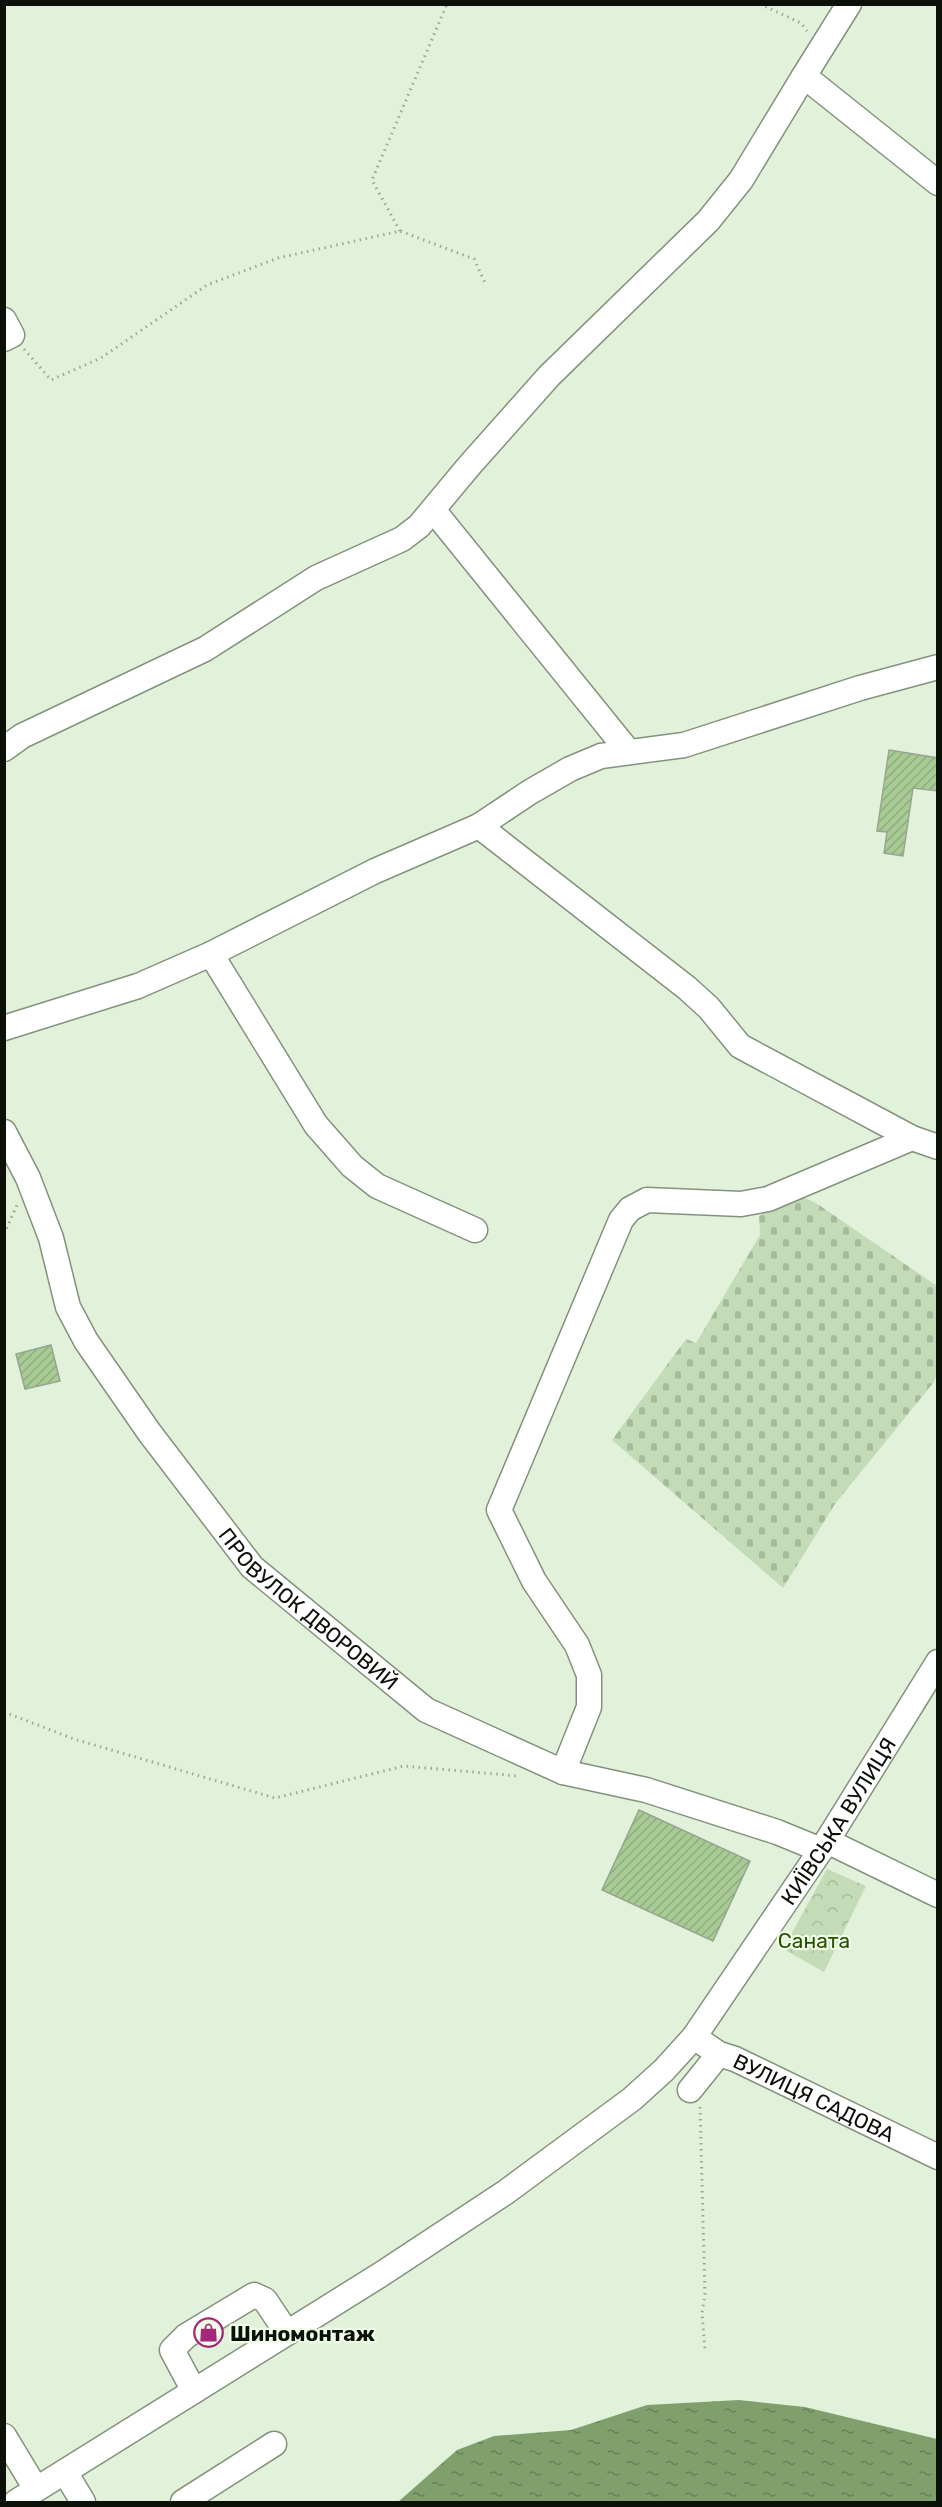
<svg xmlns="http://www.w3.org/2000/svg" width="942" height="2507" font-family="Rubik,sans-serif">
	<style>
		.cemetery { fill: url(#cemetery-stones) }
		.park { fill: url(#park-crowns) }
		.water { fill: url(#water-ripples) }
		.building { fill: url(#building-hatch); stroke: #97a590; stroke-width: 1.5 }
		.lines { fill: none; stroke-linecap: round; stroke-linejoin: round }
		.minor-casing { stroke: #84927d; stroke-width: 27 }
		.path { stroke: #9ca896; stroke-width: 3; stroke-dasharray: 1.5 4.5; stroke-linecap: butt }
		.minor { stroke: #fff; stroke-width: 24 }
		.labels { text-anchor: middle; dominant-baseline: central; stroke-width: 4.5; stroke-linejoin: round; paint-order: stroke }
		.street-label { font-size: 21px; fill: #0b1009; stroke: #efffe7 }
		.park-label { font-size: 21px; fill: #264f00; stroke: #efffe7 }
		.poi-label { font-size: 21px; font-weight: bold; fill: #0b1009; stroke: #efffe7; text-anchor: start }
	</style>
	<defs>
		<pattern id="cemetery-stones" width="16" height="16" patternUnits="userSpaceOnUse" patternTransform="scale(1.5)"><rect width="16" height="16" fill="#c3dbb6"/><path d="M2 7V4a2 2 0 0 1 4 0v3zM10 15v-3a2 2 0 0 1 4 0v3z" fill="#a6bb9b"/></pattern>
		<pattern id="park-crowns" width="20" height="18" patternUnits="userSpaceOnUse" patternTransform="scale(1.5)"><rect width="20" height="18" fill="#c3dbb6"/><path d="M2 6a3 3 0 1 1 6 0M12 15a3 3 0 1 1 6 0" fill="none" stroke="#a6bb9b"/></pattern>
		<pattern id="water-ripples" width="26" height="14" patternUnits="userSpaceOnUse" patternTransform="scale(1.5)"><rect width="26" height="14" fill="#7fa06d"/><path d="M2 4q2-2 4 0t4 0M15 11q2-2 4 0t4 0" fill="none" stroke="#668158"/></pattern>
		<pattern id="building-hatch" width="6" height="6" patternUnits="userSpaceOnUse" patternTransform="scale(1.5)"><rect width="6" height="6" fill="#a8ca95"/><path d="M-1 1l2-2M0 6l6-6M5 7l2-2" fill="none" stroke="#8fac7f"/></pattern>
	</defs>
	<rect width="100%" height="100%" fill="#e2f2da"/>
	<path class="cemetery" d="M800 1196 816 1203 937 1286 938 1370 934 1382 835 1504 783 1588 612 1440 686 1339 696 1343 760 1235 759 1216Z"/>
	<path class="park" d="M827 1869 866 1886 824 1972 783 1949Z"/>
	<path class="water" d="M739 2400 805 2407 937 2439V2502H398L457 2450 494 2436 571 2430 647 2405Z"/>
	<path class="building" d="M889 750 938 758V791L913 788 903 856 884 853 887 832 877 831Z
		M51 1345 60 1381 25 1389 16 1354Z
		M639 1810 750 1861 713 1941 602 1890Z"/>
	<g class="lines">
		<defs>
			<g id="minor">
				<path d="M849 4 804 76 938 183"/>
				<path d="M4 320 12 335 4 339"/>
				<path d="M434 511 628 751"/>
				<path d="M4 749 22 736 205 649 316 578 402 539 419 526 469 466 549 376 708 221 741 180 804 76"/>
				<path d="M479 826 687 988 709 1008 740 1046 912 1138 938 1147"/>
				<path d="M211 954 316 1125 352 1166 377 1186 475 1230"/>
				<path d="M4 1028 138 986 211 954 375 871 479 826 530 792 570 769 601 756 684 745 860 688 938 667"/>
				<path id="s1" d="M4 1132 28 1178 51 1238 68 1307 86 1341 149 1432 252 1567 426 1710 563 1772 646 1790 777 1832 821 1850"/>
				<path d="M563 1772 589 1707V1675L577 1645 534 1581 499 1510 621 1220 630 1209 647 1200 741 1204 768 1199 912 1138"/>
				<path d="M827 1841 938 1895"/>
				<path id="s2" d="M694 2037 719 2054 735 2059 938 2157"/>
				<path d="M690 2090 719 2054"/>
				<path d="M194 2391 172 2350 186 2336 254 2295 265 2300 287 2333"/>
				<path d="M4 2436 36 2489"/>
				<path d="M65 2472 83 2502"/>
				<path id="s3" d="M16 2502 380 2275 506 2192 632 2099 664 2070 694 2037 827 1841 938 1662"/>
				<path d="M183 2502 274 2444"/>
			</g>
		</defs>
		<use href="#minor" class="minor-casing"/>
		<path class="path" d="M760 4 801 23 807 31
			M400 231 372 180 447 4
			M24 349 51 380 101 358 207 285 278 258 400 231 474 259 486 285
			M4 1234 17 1205
			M4 1712 74 1739 275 1798 404 1766 518 1776
			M700 2107 705 2295 702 2313 705 2350"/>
		<use href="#minor" class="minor"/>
	</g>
	<defs>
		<symbol id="shop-ring" viewBox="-11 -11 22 22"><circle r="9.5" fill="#efffe7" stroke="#a4277a" stroke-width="1.5"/><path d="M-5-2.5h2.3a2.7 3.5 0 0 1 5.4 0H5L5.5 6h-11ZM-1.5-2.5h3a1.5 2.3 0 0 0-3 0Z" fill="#a4277a"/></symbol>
	</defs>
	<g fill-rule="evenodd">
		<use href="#shop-ring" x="192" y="2316" width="33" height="33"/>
	</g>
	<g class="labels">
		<g class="street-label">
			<text stroke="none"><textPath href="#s1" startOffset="576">ПРОВУЛОК ДВОРОВИЙ</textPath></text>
			<text stroke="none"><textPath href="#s3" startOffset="1084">КИЇВСЬКА ВУЛИЦЯ</textPath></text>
			<text stroke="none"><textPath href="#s2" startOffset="135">ВУЛИЦЯ САДОВА</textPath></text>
		</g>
		<g class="park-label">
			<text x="814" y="1940">Саната</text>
		</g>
		<g class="poi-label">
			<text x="230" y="2333">Шиномонтаж</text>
		</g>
	</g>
	<rect width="942" height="2507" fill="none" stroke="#0b1009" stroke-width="12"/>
</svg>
